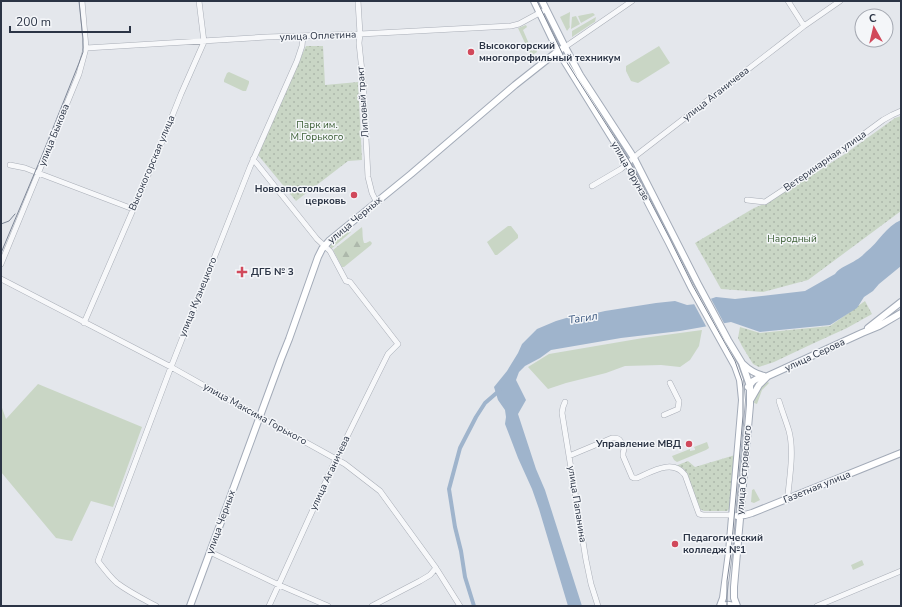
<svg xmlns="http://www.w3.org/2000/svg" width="902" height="607" font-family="'Nunito Sans',sans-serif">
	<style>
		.grass { fill: #c9d6c5 }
		.forest { fill: url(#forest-firs) }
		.park { fill: url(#park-dots) }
		.water { fill: #9fb4cc }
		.pier { fill: #e4e7ec }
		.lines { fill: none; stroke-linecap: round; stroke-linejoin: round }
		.canal { stroke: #9fb4cc; stroke-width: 4 }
		.minor-casing { stroke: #a9aeb7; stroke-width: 6 }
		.major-casing { stroke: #a3abb8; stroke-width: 8 }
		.minor { stroke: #f7f8fa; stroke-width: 5 }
		.major { stroke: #fff; stroke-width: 6 }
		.tram { stroke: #7d8696; stroke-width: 1 }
		.poi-dot { fill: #d1495b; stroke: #f4f6f9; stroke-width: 1.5 }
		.labels { text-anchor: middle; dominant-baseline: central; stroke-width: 3; stroke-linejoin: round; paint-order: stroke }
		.street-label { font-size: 10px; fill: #2b3445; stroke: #f4f6f9 }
		.poi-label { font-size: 10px; font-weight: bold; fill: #2b3445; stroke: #f4f6f9; text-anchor: start }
		.park-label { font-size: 10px; fill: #3f6138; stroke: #f4f6f9 }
		.water-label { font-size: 11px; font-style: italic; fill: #34527a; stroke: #f4f6f9 }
	</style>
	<defs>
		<pattern id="forest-firs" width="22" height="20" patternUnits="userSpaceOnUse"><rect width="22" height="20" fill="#c9d6c5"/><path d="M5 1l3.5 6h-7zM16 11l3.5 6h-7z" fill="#adb8ab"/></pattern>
		<pattern id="park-dots" width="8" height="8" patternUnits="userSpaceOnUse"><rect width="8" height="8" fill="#c9d6c5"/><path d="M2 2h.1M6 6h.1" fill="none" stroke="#adb8ab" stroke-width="1.8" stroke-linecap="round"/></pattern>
	</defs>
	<rect width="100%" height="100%" fill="#e4e7ec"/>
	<path class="grass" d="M570 12C570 15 569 25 570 27L567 31 560 17Z
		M593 13 595 15 581 23 578 16Z
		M576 16 580 24 571 29 572 17Z
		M596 17 595 22 593 23 572 37V31Z
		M526 25 527 27 523 30 532 51 536 49 537 52 531 56 518 28Z
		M659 46 670 63 638 83 631 81 626 71V66Z
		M229 72 249 81V83L246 91H243L224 82V80L227 73Z
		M508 226H511L518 235V238L497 255H495L487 242Z
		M348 230 351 232 331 249 330 246 332 244Z
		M702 330 699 346 690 360 680 367 661 365 625 366 606 373 566 383 548 389 528 367 549 354 643 338Z
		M768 382 769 383 762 390 757 404 754 403C755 394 760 387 768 382Z
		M38 384 142 427 113 507 91 501 72 541 56 538 1 472V405L6 419Z
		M707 442 709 448 706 450 677 462 674 460 672 456 690 449V451L695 450V449L694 447Z
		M754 489 760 500 754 503 751 502 752 490Z
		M862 560 864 565 853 570 851 565Z"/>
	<path class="forest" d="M362 227C363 232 362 237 364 243H366L370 241 372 243 371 245 344 267H342L333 250Z"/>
	<path class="park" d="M306 46H323L325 85 358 82 362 160 348 161 296 201 258 155Z
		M901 116V211L808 280 763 292 721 289 695 243 754 208 769 202 845 154 895 118Z
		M865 301 872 314 847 328 812 344 774 362 759 367 753 364 742 346 738 338 740 327 760 333 830 326Z
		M735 455 730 508 727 511H704L700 509 684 469 678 467V465L688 461 695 467Z"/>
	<path class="water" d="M901 220V266L879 284 873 291 864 297 857 308 830 325 760 332 731 322 680 331 621 338 551 350 540 358 525 366 519 372 516 380 526 400 518 414 536 469 545 490 582 606H568L539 509 532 489 518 458 505 424 506 417 505 410 498 400 494 387 507 371 518 353 522 344 537 329 556 321 573 316 592 314 605 311 656 303 675 301 687 305 696 304 716 297 735 299 805 291 835 274C840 267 849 265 856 260 860 258 863 255 866 252 879 242 886 226 901 220Z"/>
	<path class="pier" d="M710 297 725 325 707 328 693 302Z"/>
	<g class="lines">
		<path class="canal" d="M474 606 465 577 461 551 455 527 449 489 460 448 476 417 485 403 500 390"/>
		<defs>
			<path id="minor" d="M358 1 360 34 359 43 363 81 368 177 372 193 376 201
				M788 1 804 26
				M565 47 632 1
				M86 48 267 37 360 34 511 26 519 24 543 11
				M253 159 317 239 330 251 346 281 350 282 398 344 388 354 378 374 336 459 269 606
				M10 165 25 168 38 173 133 209
				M592 186 621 169 638 154 786 40 804 26 840 1
				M747 200 765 202 830 159 883 120 892 115 901 111
				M1 264 79 74 86 48 82 1
				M1 279 171 367 260 417 345 464 380 491 436 568 460 606
				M84 323 155 159 181 94 204 42 199 1
				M779 401C782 411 786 421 789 431 794 450 790 474 788 494L790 499
				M565 402 563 407 562 413 586 560 591 584 598 606
				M664 415 678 409 679 401 670 383
				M569 456 612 438C621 437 621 442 624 449L623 453V456L632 477 634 478H637C651 472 673 458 685 475L699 514 703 515H732
				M210 552 279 585 328 606
				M156 606C143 599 129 592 117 583 110 577 104 569 98 561L171 367 250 167 297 61 302 46 303 36
				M372 606 420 581 430 575 436 568
				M817 606 901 571"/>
			<path id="major" d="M534 1 558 51 628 164 669 243 691 287 735 366 740 380 742 400 729 552 723 598 720 606
				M542 1 565 47 580 75 634 158 698 284 728 340 742 363 750 386V405L734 587V598L737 606
				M868 328 901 302
				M743 364C749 370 756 374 764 376
				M748 387 753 381 762 376
				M751 399 759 385 768 376 862 333 879 326 901 313
				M737 516 745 515 752 513 901 453
				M190 606 210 552 281 359 289 339 318 257 322 249 330 240 411 174 515 85 558 51 565 47
				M724 606C727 604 729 604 733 606"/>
		</defs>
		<use href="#minor" class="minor-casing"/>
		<use href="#major" class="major-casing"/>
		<use href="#minor" class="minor"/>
		<use href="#major" class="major"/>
		<path class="tram" d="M537 1 566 61 630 162 670 239 693 286 735 361 742 381 743 388V416L731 553 727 581V606
			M1 224 9 221 15 214
			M1 253 43 153 79 63 83 52V39L79 1"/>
	</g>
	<g class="poi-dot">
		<circle cx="471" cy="52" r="4"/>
		<circle cx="354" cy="195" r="4"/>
		<path d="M240 266h4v4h4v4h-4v4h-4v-4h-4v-4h4z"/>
		<circle cx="689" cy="444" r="4"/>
		<circle cx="675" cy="544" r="4"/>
	</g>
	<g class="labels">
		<g class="street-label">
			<text transform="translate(318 36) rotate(-2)">улица Оплетина</text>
			<text transform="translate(716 94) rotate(-38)">улица Аганичева</text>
			<text transform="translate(363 102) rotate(-94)">Липовый тракт</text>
			<text transform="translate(54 135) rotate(-68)">улица Быкова</text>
			<text transform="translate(825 161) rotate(-35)">Ветеринарная улица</text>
			<text transform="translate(152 163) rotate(-67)">Высокогорская улица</text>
			<text transform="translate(630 171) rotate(60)">улица Фрунзе</text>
			<text transform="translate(355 220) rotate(-40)">улица Черных</text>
			<text transform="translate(198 297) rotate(-68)">улица Кузнецкого</text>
			<text transform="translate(815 355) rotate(-25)">улица Серова</text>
			<text transform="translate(255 414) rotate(29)">улица Максима Горького</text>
			<text transform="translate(744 470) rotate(-85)">улица Островского</text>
			<text transform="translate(330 473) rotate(-65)">улица Аганичева</text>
			<text transform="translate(817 487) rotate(-22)">Газетная улица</text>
			<text transform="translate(577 504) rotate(81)">улица Папанина</text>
			<text transform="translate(221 522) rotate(-70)">улица Черных</text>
		</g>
		<g class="poi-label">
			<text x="479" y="46">Высокогорский<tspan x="479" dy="12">многопрофильный техникум</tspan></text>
			<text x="346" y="189" text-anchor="end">Новоапостольская<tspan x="346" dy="12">церковь</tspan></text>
			<text x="251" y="272">ДГБ № 3</text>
			<text x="681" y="444" text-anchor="end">Управление МВД</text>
			<text x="683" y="538">Педагогический<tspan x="683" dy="12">колледж №1</tspan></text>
		</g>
		<g class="park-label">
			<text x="317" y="125">Парк им.<tspan x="317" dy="12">М.Горького</tspan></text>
			<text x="792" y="239">Народный</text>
		</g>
		<g class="water-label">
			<text transform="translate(583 318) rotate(-9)">Тагил</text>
		</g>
	</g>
	<rect width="902" height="607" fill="none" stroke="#2b3445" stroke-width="4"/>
	<g transform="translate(874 28) rotate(352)"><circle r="19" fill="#f4f6f9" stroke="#a4a8b1"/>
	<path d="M0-3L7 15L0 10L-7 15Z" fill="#d1495b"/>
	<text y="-6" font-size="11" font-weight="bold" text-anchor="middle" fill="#2b3445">С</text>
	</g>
	<path d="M10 26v6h120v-6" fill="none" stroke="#2b3445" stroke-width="2"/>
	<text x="16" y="26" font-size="12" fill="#2b3445" stroke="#f4f6f9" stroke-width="3" paint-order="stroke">200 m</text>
</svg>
